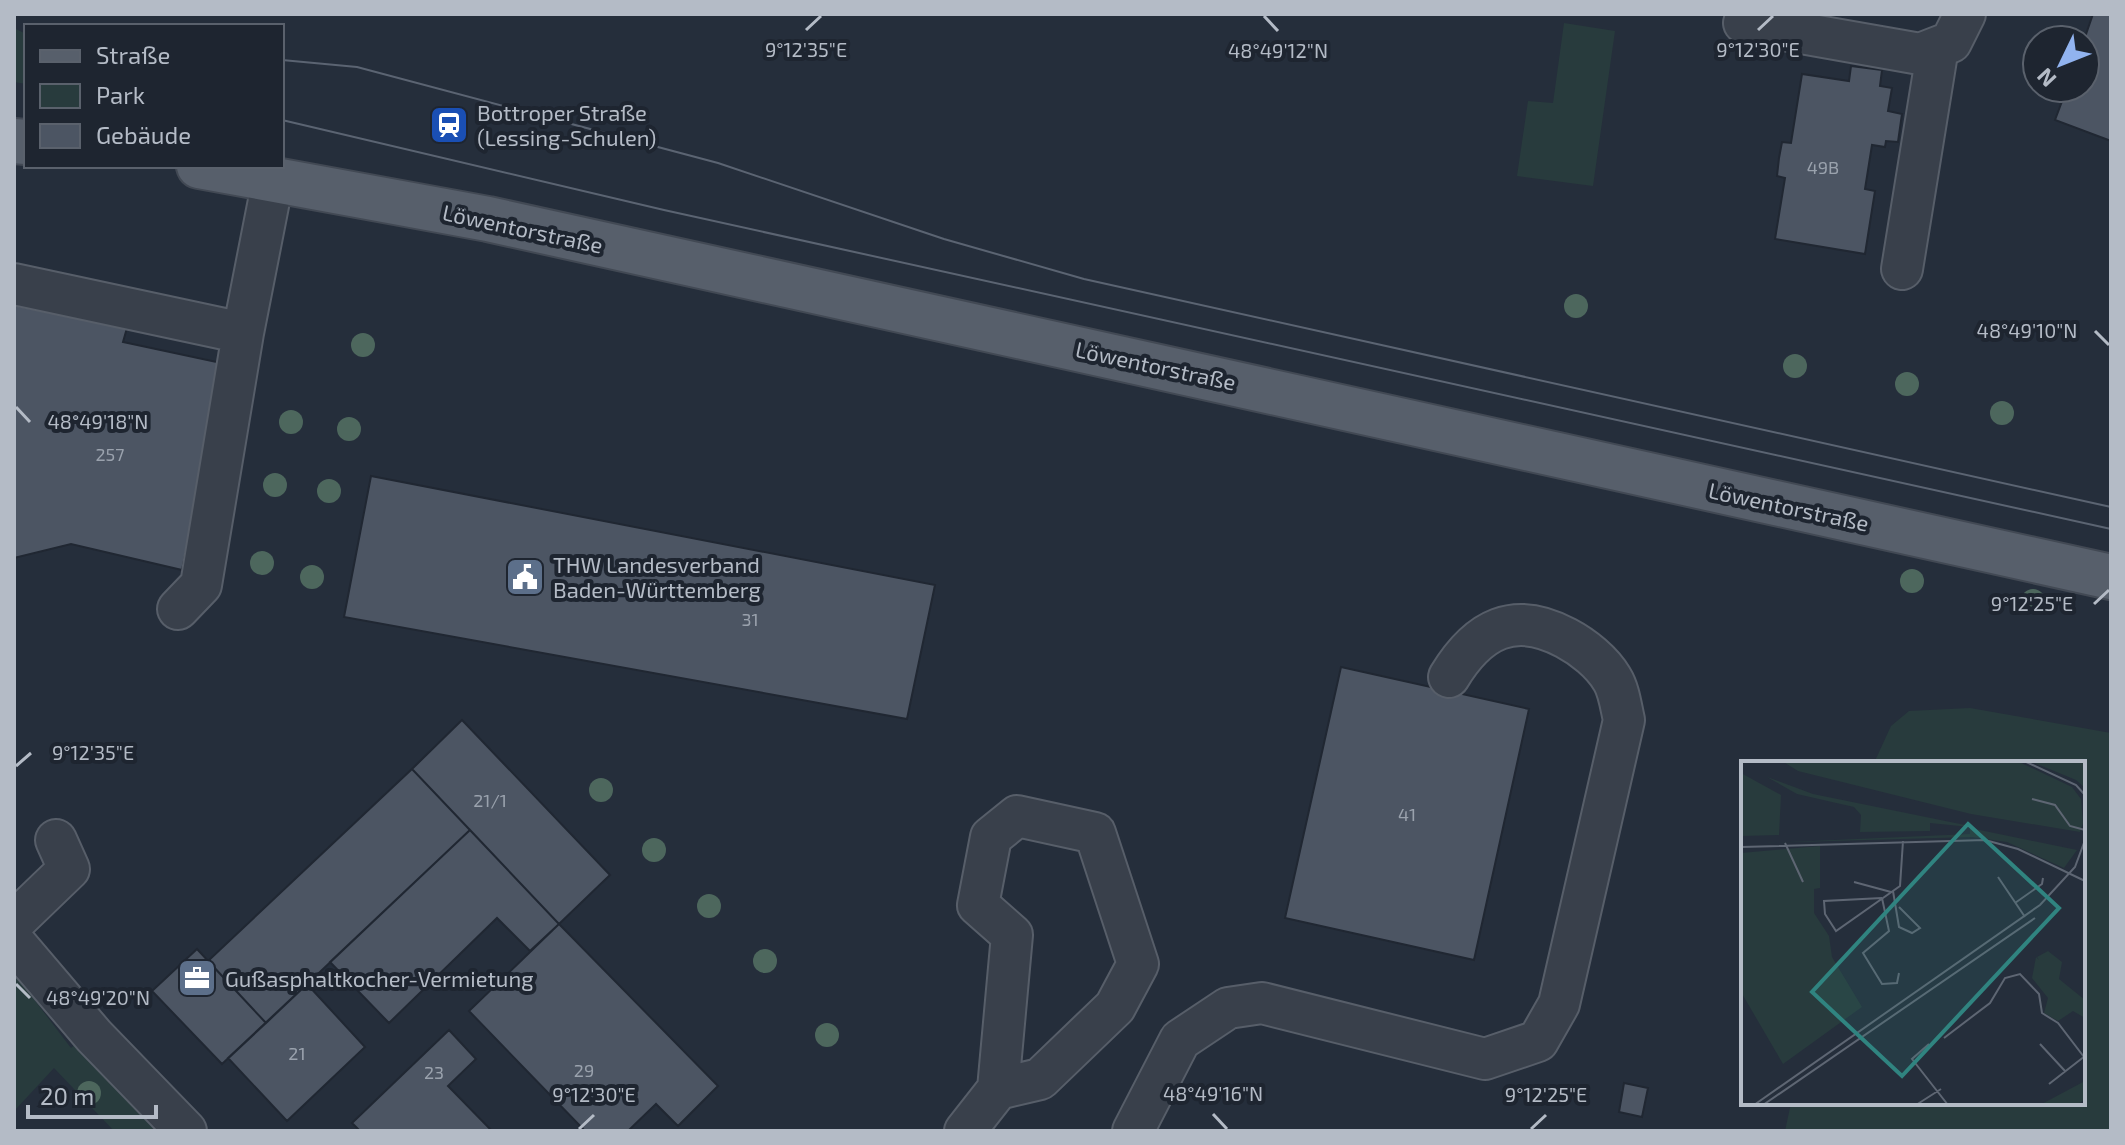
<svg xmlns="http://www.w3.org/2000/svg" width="2125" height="1145" font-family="'Exo 2',sans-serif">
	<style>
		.green { fill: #283b3d }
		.building { fill: #4c5563; stroke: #202732; stroke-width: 2 }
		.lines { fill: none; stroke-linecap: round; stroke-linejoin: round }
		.minor-casing { stroke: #575e69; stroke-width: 44 }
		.major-casing { stroke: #424954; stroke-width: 48 }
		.minor { stroke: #39404b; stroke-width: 40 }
		.major { stroke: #575f6b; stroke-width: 44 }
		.tram { stroke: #5b6472; stroke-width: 2 }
		.tree { fill: #4d675d }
		.ticks { fill: none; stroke: #b4bbc6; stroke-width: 3 }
		.labels { text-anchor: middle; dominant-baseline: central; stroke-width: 8; stroke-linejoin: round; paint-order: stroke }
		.number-label { font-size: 18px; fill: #9aa2ad }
		.poi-label { font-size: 22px; fill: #b4bbc6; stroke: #1e2530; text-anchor: start }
		.street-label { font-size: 22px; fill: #b4bbc6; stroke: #1e2530 }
		.inset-road { fill: none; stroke: #5e6673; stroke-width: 2 }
		.view { fill: #308480; fill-opacity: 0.15; stroke: #308480; stroke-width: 4 }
		.inset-edge { fill: none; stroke: #b4bbc6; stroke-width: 4 }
		.ticks-label { font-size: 20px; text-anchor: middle; fill: #b4bbc6; stroke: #1e2530; stroke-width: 8; stroke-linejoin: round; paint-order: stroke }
	</style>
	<rect width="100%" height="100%" fill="#252e3b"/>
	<path class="green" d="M1564 23 1615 31 1593 186 1517 176 1528 101 1553 103Z
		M14 28 26 34V84L14 82Z
		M1970 708 2111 733V1131H1785L1791 1103H2083V763H1874L1891 726 1909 711Z
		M14 973 71 1048 76 1044 161 1131H114L54 1068 16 1109Z"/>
	<path class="building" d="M2093 14H2111V141L2055 120 2067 88H2085L2084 40Z
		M1851 66 1882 70 1880 86 1892 88 1888 111 1902 114 1898 142 1886 141 1885 147 1872 145 1865 189 1875 191 1865 254 1775 239 1785 178 1777 176 1779 158 1782 142 1791 143 1802 74 1849 81Z
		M14 305 127 328 123 342 226 364 182 570 71 544 14 558Z
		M371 476 935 585 907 719 344 617Z
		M1341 667 1529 709 1474 960 1285 918Z
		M462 720 610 875 559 924 412 769Z
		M412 769 470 830 266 1023 208 961Z
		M470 830 559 924 530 951 497 918 389 1023 330 962Z
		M559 924 718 1086 678 1126 656 1104 628 1131H585L469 1011Z
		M197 949 266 1023 222 1064 152 991Z
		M307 984 365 1047 287 1121 228 1058Z
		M449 1030 476 1059 448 1086 492 1131H360L352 1123Z
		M1624 1083 1648 1088 1642 1117 1619 1112Z"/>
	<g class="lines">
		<defs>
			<path id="minor" d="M1744 23 1920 54 1951 42 1965 14
				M1902 269 1938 47
				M14 284 243 333
				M178 609 201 585 243 333 273 180
				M14 922 69 869 56 840
				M14 942 94 1036 186 1131
				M965 1131 998 1089 1012 935 978 905 991 837 1017 816 1095 833 1138 964 1115 1007 1040 1079 998 1089
				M1133 1131 1180 1040 1228 1008 1262 1003 1485 1059 1538 1041 1559 1004 1624 720C1621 707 1619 690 1612 679 1602 662 1583 647 1566 638 1514 610 1478 629 1449 677"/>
			<path id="major" d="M14 141 26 142
				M199 166 488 219 2111 577"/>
		</defs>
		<use href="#minor" class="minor-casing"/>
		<use href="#major" class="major-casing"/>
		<use href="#minor" class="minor"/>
		<use href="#major" class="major"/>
		<path class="tram" d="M282 60 357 67 718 163 944 239 1084 279 2111 507
			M282 120 664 210 2111 529"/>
	</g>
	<g class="tree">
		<circle cx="1576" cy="306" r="12"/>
		<circle cx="363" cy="345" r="12"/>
		<circle cx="1795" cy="366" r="12"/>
		<circle cx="1907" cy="384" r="12"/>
		<circle cx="2002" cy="413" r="12"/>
		<circle cx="291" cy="422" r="12"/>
		<circle cx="349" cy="429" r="12"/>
		<circle cx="275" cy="485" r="12"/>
		<circle cx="329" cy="491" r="12"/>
		<circle cx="262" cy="563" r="12"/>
		<circle cx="312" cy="577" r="12"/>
		<circle cx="1912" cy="581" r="12"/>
		<circle cx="2033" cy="601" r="12"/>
		<circle cx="601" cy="790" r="12"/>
		<circle cx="654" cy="850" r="12"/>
		<circle cx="709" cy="906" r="12"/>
		<circle cx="765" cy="961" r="12"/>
		<circle cx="827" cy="1035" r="12"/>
		<circle cx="89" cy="1093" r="12"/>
	</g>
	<path class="ticks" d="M1264 16 1278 31M806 30 821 16M1758 30 1773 16M2095 331 2109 345M16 407 30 422M2094 604 2109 590M16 766 31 753M16 984 30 998M1213 1114 1227 1129M579 1129 594 1115M1531 1129 1546 1115"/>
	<defs>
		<symbol id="station-square" viewBox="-11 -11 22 22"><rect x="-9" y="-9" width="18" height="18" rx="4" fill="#1a4fb4" stroke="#1e2530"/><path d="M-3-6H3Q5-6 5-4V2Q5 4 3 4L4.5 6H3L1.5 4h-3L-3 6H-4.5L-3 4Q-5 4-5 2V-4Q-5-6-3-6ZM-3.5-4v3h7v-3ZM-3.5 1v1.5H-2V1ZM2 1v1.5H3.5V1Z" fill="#fff"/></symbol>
		<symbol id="civic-square" viewBox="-11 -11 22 22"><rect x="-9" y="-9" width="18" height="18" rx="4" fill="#5c6f8a" stroke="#1e2530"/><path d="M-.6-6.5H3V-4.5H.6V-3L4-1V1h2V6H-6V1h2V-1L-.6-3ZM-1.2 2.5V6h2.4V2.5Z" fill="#fff"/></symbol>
		<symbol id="office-square" viewBox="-11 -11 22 22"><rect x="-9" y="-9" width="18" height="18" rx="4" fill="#5c6f8a" stroke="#1e2530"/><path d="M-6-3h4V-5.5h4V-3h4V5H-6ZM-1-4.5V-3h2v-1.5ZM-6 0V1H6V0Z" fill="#fff"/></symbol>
	</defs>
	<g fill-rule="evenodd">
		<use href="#station-square" x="427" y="103" width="44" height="44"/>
		<use href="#civic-square" x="503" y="555" width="44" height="44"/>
		<use href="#office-square" x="175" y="956" width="44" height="44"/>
	</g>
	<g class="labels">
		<g class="number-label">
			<text x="1823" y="167">49B</text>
			<text x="110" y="454">257</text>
			<text x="750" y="619">31</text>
			<text x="490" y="800">21/1</text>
			<text x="1407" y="814">41</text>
			<text x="297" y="1053">21</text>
			<text x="584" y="1070">29</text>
			<text x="434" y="1072">23</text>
		</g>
		<g class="poi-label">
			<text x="477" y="112">Bottroper Straße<tspan x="477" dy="25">(Lessing-Schulen)</tspan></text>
			<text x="553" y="564">THW Landesverband<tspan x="553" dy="25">Baden-Württemberg</tspan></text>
			<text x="225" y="978">Gußasphaltkocher-Vermietung</text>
		</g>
		<g class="street-label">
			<text transform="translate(523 228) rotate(12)">Löwentorstraße</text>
			<text transform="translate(1156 365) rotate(12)">Löwentorstraße</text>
			<text transform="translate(1789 506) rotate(12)">Löwentorstraße</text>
		</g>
	</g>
	<g transform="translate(1741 761)">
		<rect width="344" height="344" fill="#252e3b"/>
		<path d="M41 0H276L331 26 340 38 342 62 339 71 230 53 57 10ZM289 0H344V27L335 19ZM0 12 40 34 38 74 0 75ZM26 16 72 33 224 64 229 66 189 62V70L119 71 120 54 113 46 56 33ZM229 67 336 89 323 107 266 81 231 76 23 82 229 73ZM79 85V127L73 128V152L88 175 91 196 121 246 42 303 0 231V92ZM307 190 321 201 318 218 344 239V257L332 250 317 260 303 252 307 237 291 217 295 196 298 199 296 196ZM342 321 344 338 336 344H299Z" fill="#283b3d"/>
		<path class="inset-road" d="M283 0 335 24 344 34M291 38 314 44 329 65 344 69M44 82 62 121M0 86 244 79 277 88 344 120M257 116 284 156M113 121 150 131M152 130 158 166 171 172 179 167 158 146M141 137 83 140 84 153 95 170 159 125 162 80M141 137 148 170 122 192 141 223 156 222 158 212M274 142 301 123 302 117M203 277 249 242 264 217 279 213 298 233 301 252 317 262 343 296M188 283 171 298 207 344M299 283 324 310M308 323 344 295M13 344 299 144 334 106 344 79M22 344 294 157M175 344 200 328"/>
		<path class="view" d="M227 63 318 147 161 315 71 231Z"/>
		<rect width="344" height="344" class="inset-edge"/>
	</g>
	<g class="ticks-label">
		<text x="806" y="57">9°12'35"E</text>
		<text x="1758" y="57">9°12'30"E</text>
		<text x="1278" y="58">48°49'12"N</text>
		<text x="2027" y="338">48°49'10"N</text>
		<text x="98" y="429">48°49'18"N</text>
		<text x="2032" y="611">9°12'25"E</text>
		<text x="93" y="760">9°12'35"E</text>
		<text x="98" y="1005">48°49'20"N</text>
		<text x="1213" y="1101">48°49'16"N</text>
		<text x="594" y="1102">9°12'30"E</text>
		<text x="1546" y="1102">9°12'25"E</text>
	</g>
	<rect width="2125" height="1145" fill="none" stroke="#b4bbc6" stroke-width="32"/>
	<rect x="24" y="24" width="260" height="144" fill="#1e2530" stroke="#5a616c" stroke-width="2"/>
	<rect x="40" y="50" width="40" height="12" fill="#575f6b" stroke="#5a616c" stroke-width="2"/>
	<text x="96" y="64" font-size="24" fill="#b4bbc6">Straße</text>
	<rect x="40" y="84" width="40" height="24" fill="#283b3d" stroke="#5a616c" stroke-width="2"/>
	<text x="96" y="104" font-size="24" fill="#b4bbc6">Park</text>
	<rect x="40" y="124" width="40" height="24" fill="#4c5563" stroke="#5a616c" stroke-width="2"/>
	<text x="96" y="144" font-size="24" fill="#b4bbc6">Gebäude</text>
	<g transform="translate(2061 64) rotate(227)"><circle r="38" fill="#1e2530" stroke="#5a616c" stroke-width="2"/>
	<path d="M0-6L14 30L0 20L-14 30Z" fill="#91b3ef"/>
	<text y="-12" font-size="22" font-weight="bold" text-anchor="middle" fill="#b4bbc6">N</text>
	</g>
	<path d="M28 1105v12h128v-12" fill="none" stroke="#b4bbc6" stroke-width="4"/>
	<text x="40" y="1105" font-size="24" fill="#b4bbc6" stroke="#1e2530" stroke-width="6" paint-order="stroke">20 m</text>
</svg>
